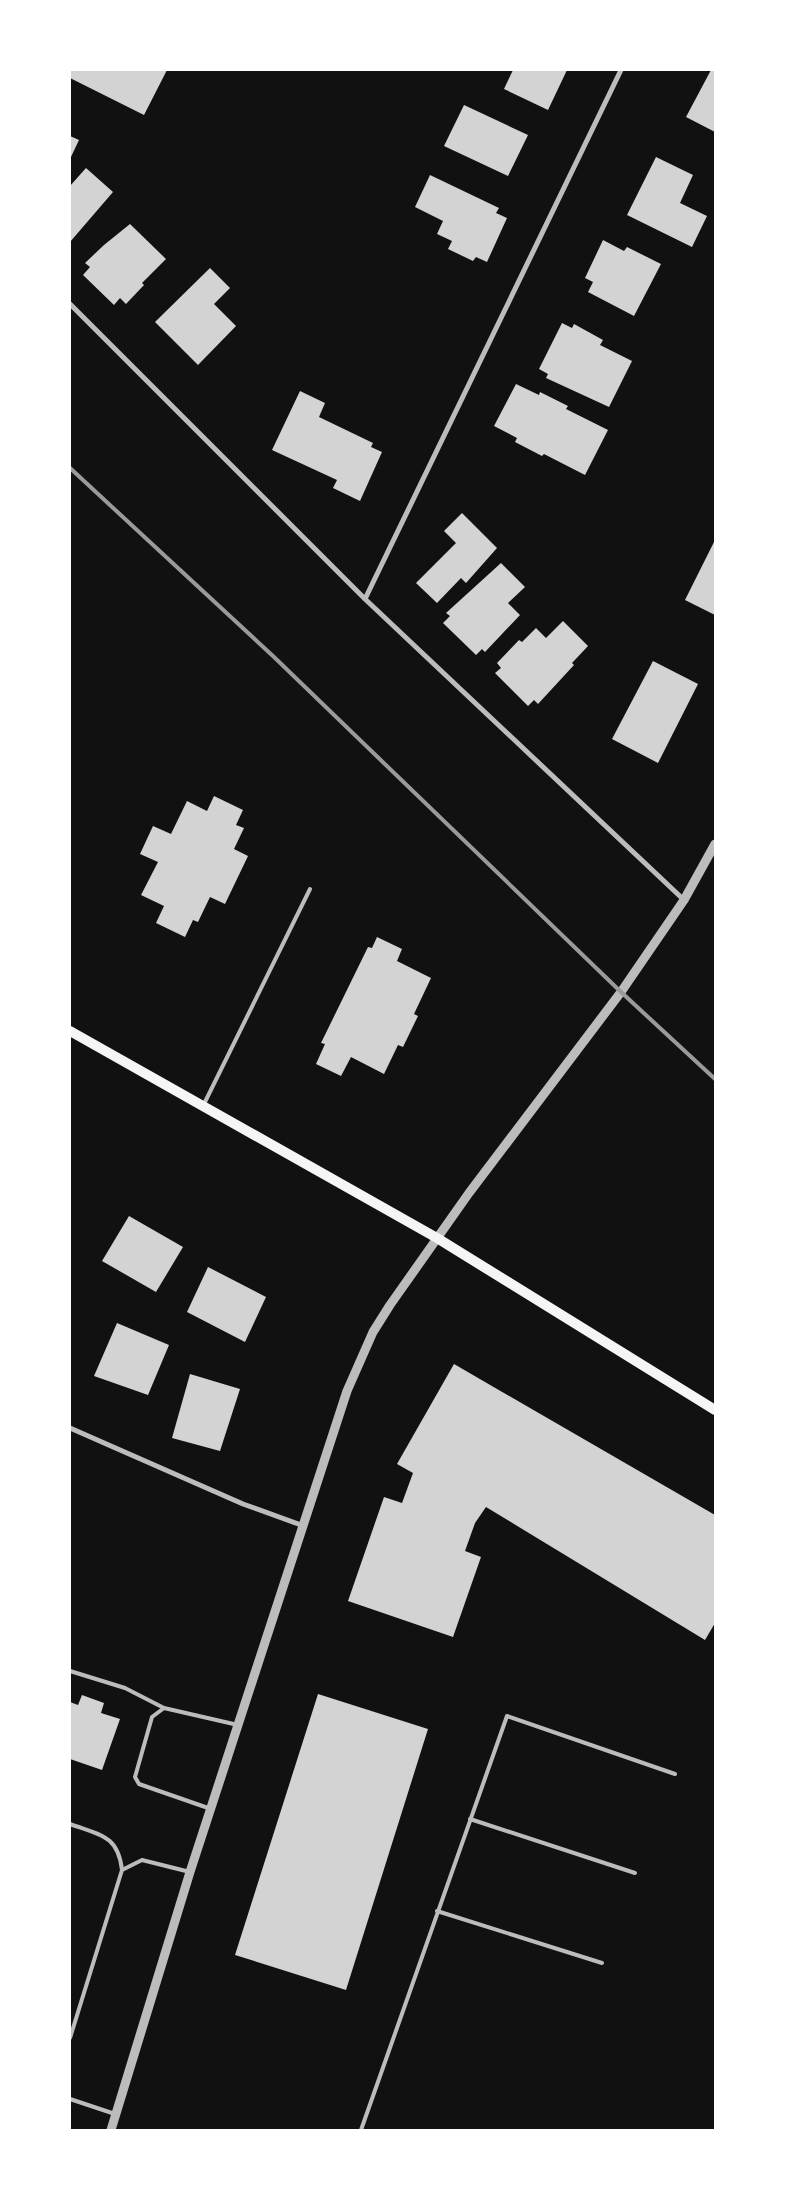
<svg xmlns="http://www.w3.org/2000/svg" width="785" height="2200" font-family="Karla,sans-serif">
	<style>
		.building { fill: #d3d3d3 }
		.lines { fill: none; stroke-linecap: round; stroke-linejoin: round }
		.service { stroke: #bcbcbc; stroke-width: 4 }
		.minor { stroke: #bcbcbc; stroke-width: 5 }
		.tertiary { stroke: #bcbcbc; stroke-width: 9 }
		.secondary { stroke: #f5f5f5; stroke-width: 10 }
		.rail { stroke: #9a9a9a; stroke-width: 4 }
	</style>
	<rect width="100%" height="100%" fill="#111"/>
	<path class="building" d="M70 70H167L144 115 70 78Z
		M513 70H567L548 110 504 89Z
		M711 70H715V132L686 117Z
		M464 105 528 135 508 176 444 146Z
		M70 136 79 140 70 159Z
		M656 157 693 175 680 203 707 216 692 247 627 215Z
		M86 168 113 192 70 242V186Z
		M430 175 499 208 496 213 507 218 487 262 476 257 473 261 448 249 452 241 437 234 443 221 415 207Z
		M130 224 166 259 142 283 144 285 126 304 120 298 114 305 83 275 90 267 85 263 104 245Z
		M603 240 624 251 627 247 661 264 634 316 588 292 593 282 585 278Z
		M210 268 230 288 214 304 236 326 198 365 155 322Z
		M562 323 572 328 574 324 603 340 600 345 632 361 609 407 546 378 548 374 539 369Z
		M516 384 539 395 540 392 568 406 566 409 608 430 585 475 544 454 542 456 515 442 517 438 494 426Z
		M300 391 325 403 319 417 373 443 371 447 382 452 360 501 333 488 337 480 272 450Z
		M462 513 497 548 466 583 461 578 437 603 416 583 456 543 444 531Z
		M715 540V615L685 600Z
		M501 563 525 587 508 603 520 615 485 652 482 649 476 655 443 623 450 616 446 613Z
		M563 621 588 646 572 663 574 665 538 704 534 700 528 706 495 673 501 668 497 663 519 640 522 642 536 628 546 638Z
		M653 661 698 684 658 763 612 739Z
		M214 796 243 810 236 825 244 828 234 849 248 856 225 904 210 897 198 922 193 920 185 937 156 923 164 906 141 895 158 862 140 854 153 826 171 834 187 801 207 811Z
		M377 937 402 949 397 961 431 978 414 1014 418 1016 403 1047 398 1045 384 1074 351 1057 341 1076 316 1064 325 1044 321 1043 368 947 372 948Z
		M129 1216 183 1247 156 1292 102 1261Z
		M208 1267 266 1297 245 1342 187 1312Z
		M117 1323 169 1345 148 1395 94 1376Z
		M454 1364 715 1515V1623L705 1640 486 1507 475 1523 465 1551 481 1557 453 1637 348 1601 384 1497 402 1503 413 1473 397 1464Z
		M190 1374 240 1389 220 1451 172 1438Z
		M318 1694 428 1729 346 1990 235 1955Z
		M82 1695 104 1703 101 1713 120 1719 102 1770 70 1759V1702L78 1705Z"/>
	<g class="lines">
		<path class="service" d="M203 1106 310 889
			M70 1671 125 1688 164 1708
			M211 1809 139 1784 135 1777 152 1717 164 1708 238 1725
			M470 1819 635 1873
			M70 1824C100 1835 118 1835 122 1870
			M437 1911 602 1963
			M70 2038 122 1870 142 1860 190 1872
			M70 2099 115 2114
			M361 2130 507 1716 675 1774"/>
		<path class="minor" d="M70 304 365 599 684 900
			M365 599 621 70
			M70 1428 243 1504 304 1526"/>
		<path class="tertiary" d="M111 2130 190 1872 347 1391 373 1332 390 1305 469 1193 621 992 684 900 715 844"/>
		<path class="secondary" d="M70 1031 437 1238 715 1410"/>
		<path class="rail" d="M70 468 274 657 621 992 715 1079"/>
	</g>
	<rect width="785" height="2200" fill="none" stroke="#ffffff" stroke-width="142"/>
</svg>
